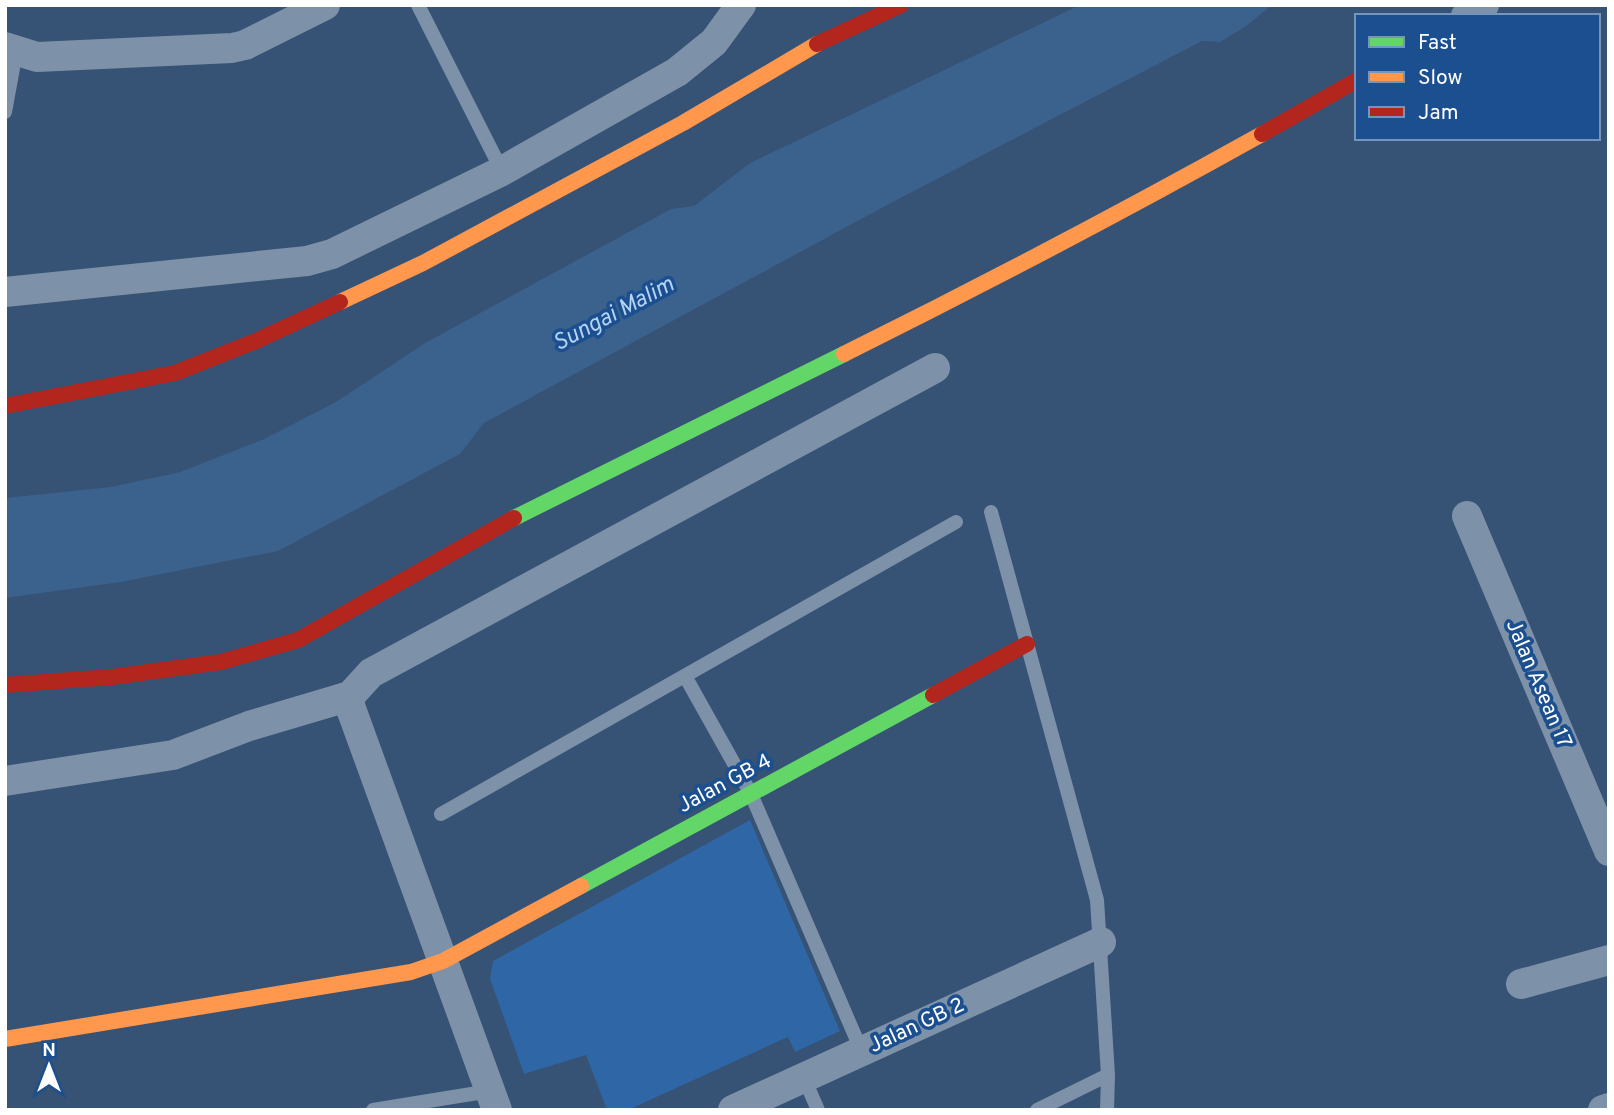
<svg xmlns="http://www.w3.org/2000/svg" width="1614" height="1115" font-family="Overpass,sans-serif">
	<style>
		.green { fill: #2f66a5 }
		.water { fill: #3b618d }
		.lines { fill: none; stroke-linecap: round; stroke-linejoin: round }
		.lane { stroke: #7d92a8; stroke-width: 14 }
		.street { stroke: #7d92a8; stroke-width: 30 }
		.fast { stroke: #63d668; stroke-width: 16 }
		.slow { stroke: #ff974d; stroke-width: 16 }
		.jam { stroke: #b3261e; stroke-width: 16 }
		.labels { text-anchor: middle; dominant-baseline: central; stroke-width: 7; stroke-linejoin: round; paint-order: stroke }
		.street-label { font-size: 21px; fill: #fff; stroke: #1b4f8f }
		.water-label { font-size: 23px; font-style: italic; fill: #b5d3f5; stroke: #1b4f8f }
	</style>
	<rect width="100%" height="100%" fill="#365274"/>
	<path class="green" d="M750 820 840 1031 795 1052 788 1037 628 1110H607L586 1055 524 1074 490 979 493 961Z"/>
	<path class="water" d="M1080 5H1272L1245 27 1220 42 1202 41 889 204 484 423 460 454 278 551 121 582 5 598V498L111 487 180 472 264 439 336 402 425 343 671 209 694 206 750 163Z"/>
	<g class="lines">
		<path class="lane" d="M418 5 502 171
			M5 112 16 52
			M991 512 1097 900 1108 1075 1107 1110
			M685 676 751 794 862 1052
			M441 814 956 522
			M804 1078 818 1110
			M373 1110 490 1091
			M1037 1110 1108 1075"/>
		<path class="street" d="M1466 16 1484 5
			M5 47 37 57 232 48 245 45 325 5
			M5 292 307 261 332 254 502 171 677 72 714 42 741 5
			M1467 516 1609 851
			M5 781 173 755 249 726 350 696
			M1521 984 1609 960
			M497 1110 350 706V696L371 673 935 368
			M733 1110 1101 942
			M1603 1110 1609 1108"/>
		<path class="fast" d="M514 518 844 354
			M581 886 933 695"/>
		<path class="slow" d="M340 302 423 263 683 123 817 44
			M844 354C985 284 1124 211 1262 134
			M5 1039 411 972 443 961 581 886"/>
		<path class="jam" d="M817 44 901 5
			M1262 134 1357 80
			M5 406 175 373 256 341 340 302
			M5 685 112 677 221 662 298 640 514 518
			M933 695 1027 644"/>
	</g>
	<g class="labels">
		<g class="street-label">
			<text transform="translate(1538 684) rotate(67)">Jalan Asean 17</text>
			<text transform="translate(725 784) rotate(-28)">Jalan GB 4</text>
			<text transform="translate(917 1026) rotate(-25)">Jalan GB 2</text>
		</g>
		<g class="water-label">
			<text transform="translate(614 315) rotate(-28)">Sungai Malim</text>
		</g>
	</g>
	<rect width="1614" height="1115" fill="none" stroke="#ffffff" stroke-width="14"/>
	<rect x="1355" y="14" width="245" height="126" fill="#1b4f8f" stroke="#7695bc" stroke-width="2"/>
	<rect x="1369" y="37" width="35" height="10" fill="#63d668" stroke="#7695bc" stroke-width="2"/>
	<text x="1418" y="49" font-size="21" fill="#ffffff">Fast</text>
	<rect x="1369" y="72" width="35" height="10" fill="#ff974d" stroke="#7695bc" stroke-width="2"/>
	<text x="1418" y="84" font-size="21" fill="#ffffff">Slow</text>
	<rect x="1369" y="107" width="35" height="10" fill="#b3261e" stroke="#7695bc" stroke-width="2"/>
	<text x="1418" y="119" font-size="21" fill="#ffffff">Jam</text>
	<g transform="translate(49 1066)" stroke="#1b4f8f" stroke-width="5" paint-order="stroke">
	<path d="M0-5L12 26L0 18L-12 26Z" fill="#ffffff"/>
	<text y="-10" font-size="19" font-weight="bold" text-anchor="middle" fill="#ffffff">N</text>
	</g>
</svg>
